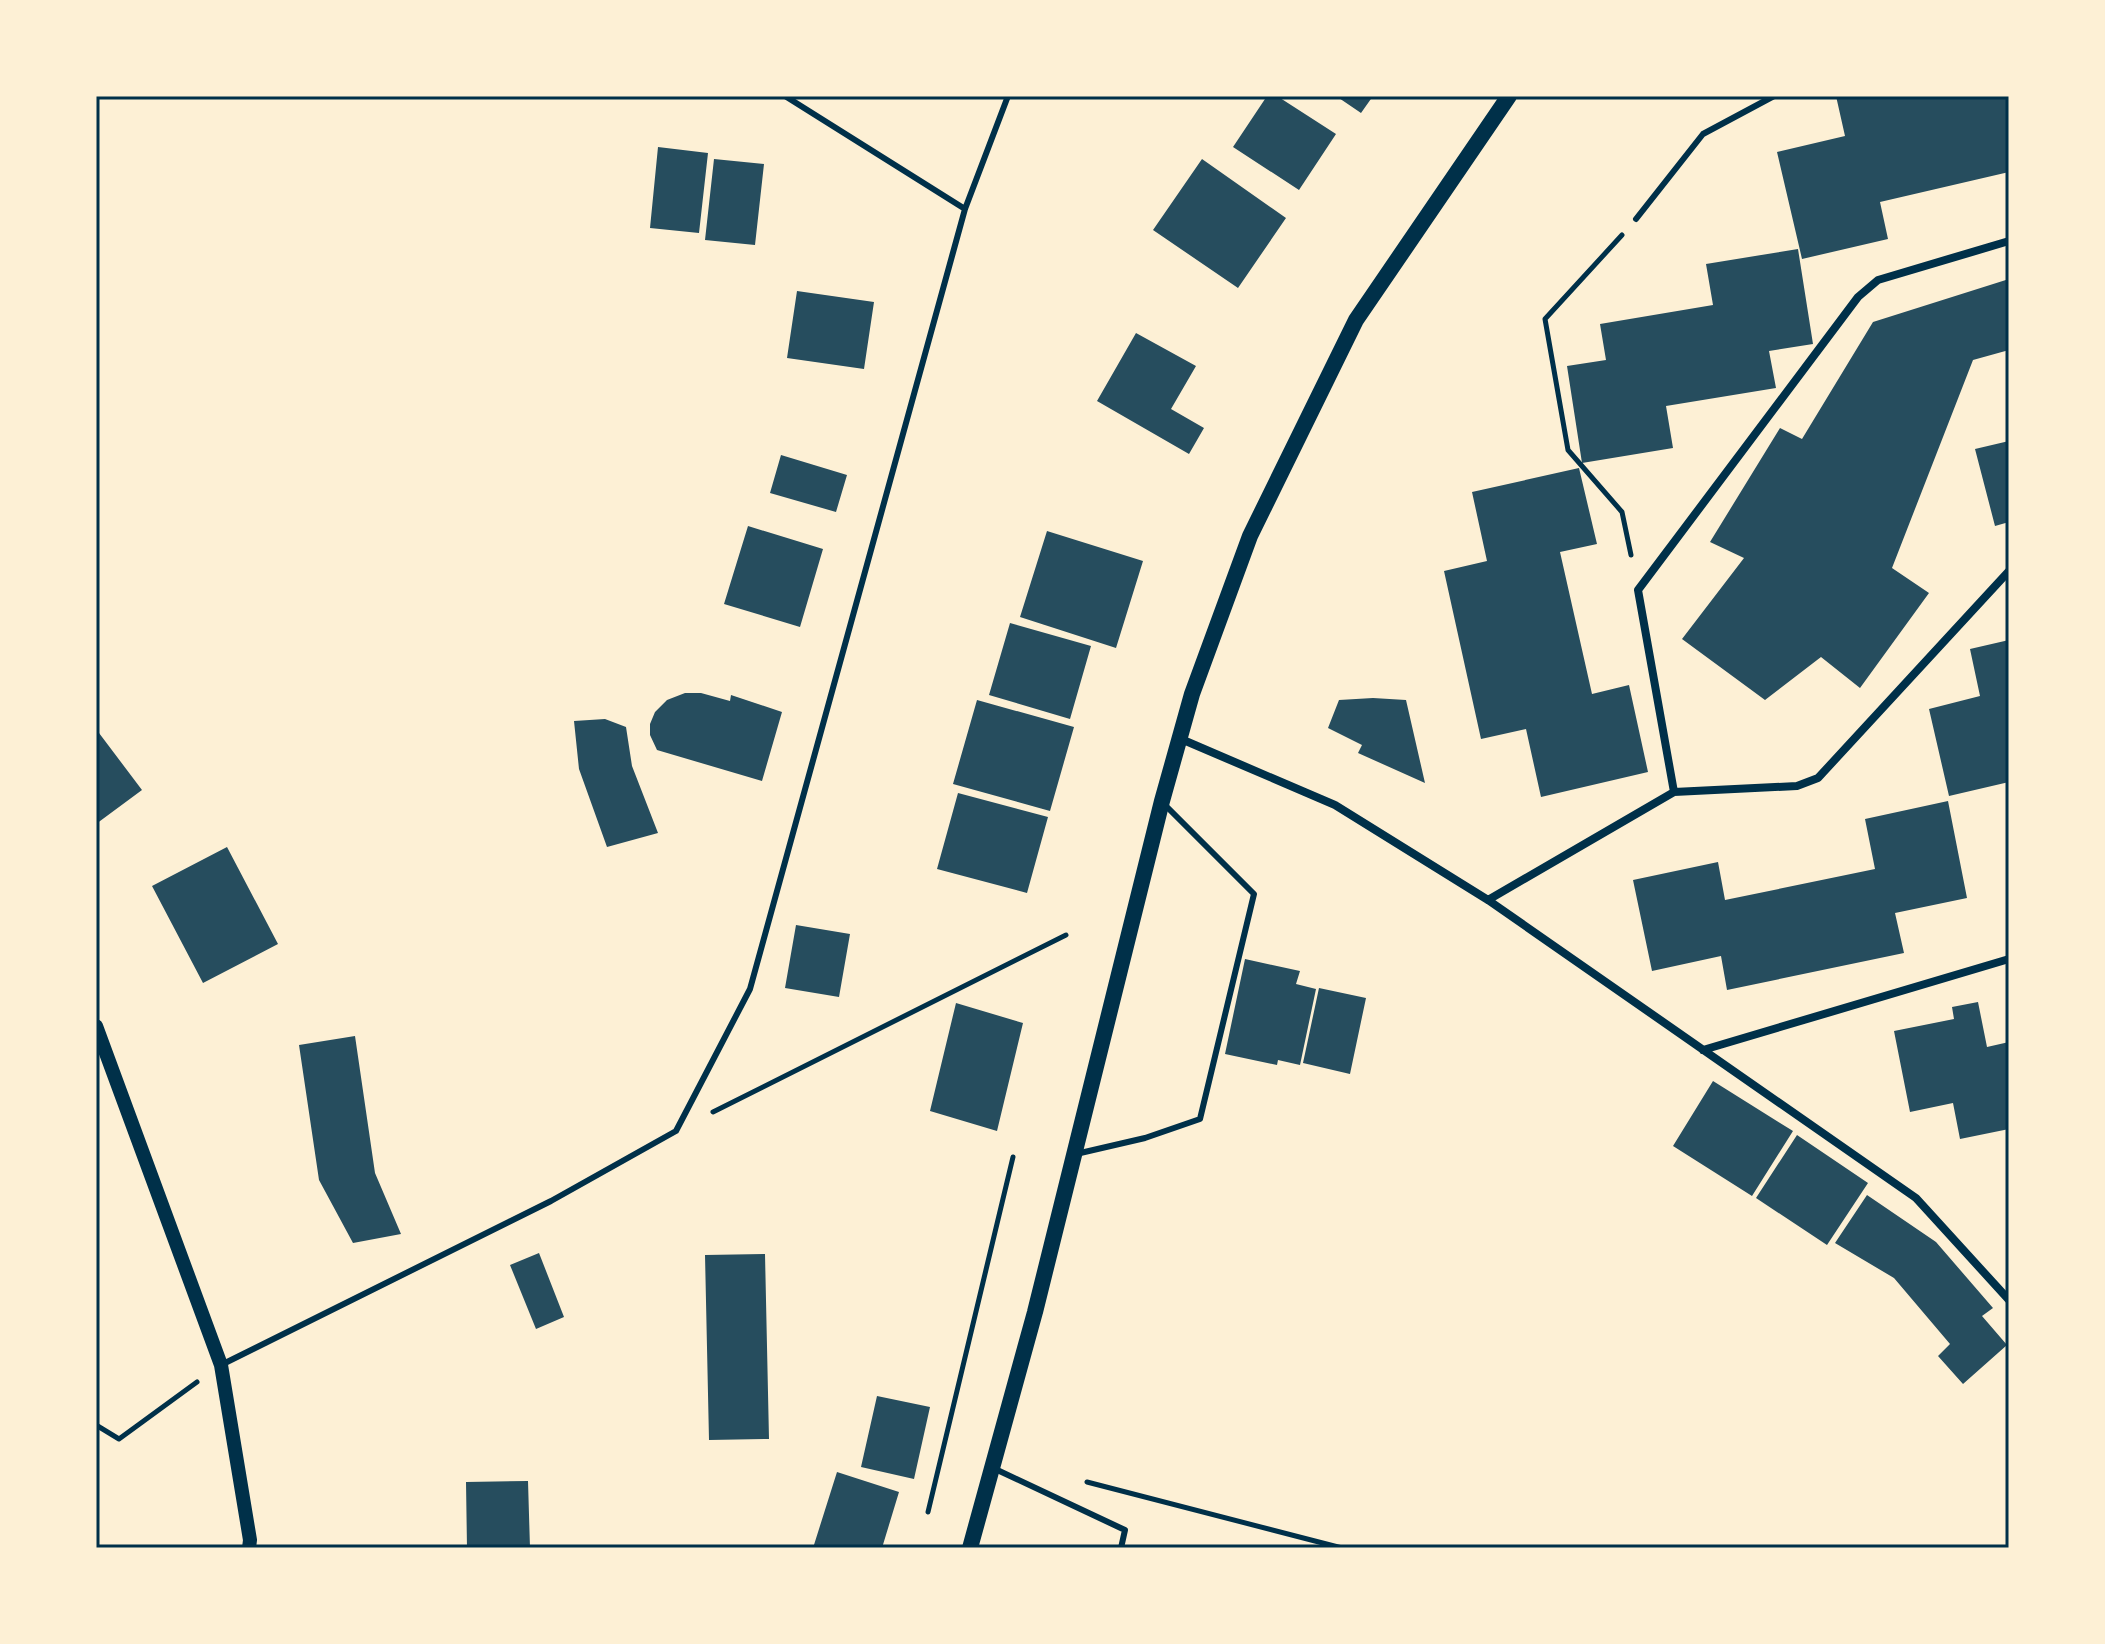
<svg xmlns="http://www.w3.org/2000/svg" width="2105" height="1644" font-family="'Source Sans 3',sans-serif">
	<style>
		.building { fill: #264d5e }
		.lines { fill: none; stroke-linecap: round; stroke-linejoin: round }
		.path { stroke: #003049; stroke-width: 5 }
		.service { stroke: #003049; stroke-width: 6 }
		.minor { stroke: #003049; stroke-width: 8 }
		.tertiary { stroke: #003049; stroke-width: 14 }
		.secondary { stroke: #003049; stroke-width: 16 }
		.neatline { fill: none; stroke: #003049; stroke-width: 3 }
	</style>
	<rect width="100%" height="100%" fill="#fdf0d5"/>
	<path class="building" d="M1267 96H1277L1336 134 1299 190 1233 147Z
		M1336 96H1373L1361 113Z
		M1836 96H2009V172L1880 202 1888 239 1802 259 1777 152 1845 136Z
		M658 147 708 153 699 233 650 228Z
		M714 159 764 164 755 245 705 240Z
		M1202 159 1286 218 1238 288 1153 230Z
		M1798 249 1813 344 1769 351 1776 388 1666 406 1673 448 1582 463 1567 366 1606 360 1600 324 1713 305 1706 264Z
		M2009 279V350L1973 360 1892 568 1929 593 1860 688 1821 657 1765 700 1682 639 1744 558 1710 542 1780 428 1802 439 1873 322Z
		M797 291 874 302 864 369 787 358Z
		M1136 333 1196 366 1171 409 1204 428 1189 454 1097 401Z
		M2009 441V522L1995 526 1975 449Z
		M781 455 847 475 836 512 770 493Z
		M1579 468 1597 544 1560 552 1592 694 1629 685 1648 772 1541 797 1526 729 1481 739 1444 571 1487 561 1472 492Z
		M748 526 823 549 800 627 724 604Z
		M1047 531 1143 561 1116 648 1020 617Z
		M1010 623 1091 646 1070 719 989 695Z
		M2009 640V782L1949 796 1929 709 1980 696 1970 649Z
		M685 693H701L730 701 731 695 782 712 762 781 657 750 650 735V724L655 712 667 700Z
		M1373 698 1406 700 1425 783 1358 753 1362 745 1328 728 1339 700Z
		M977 700 1074 727 1050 811 953 784Z
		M605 719 626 727 632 766 658 833 607 847 579 769 574 721Z
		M96 729 142 790 96 824Z
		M958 793 1048 817 1027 893 937 869Z
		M1948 801 1967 898 1895 913 1904 953 1727 990 1721 956 1652 971 1633 880 1718 862 1725 900 1875 869 1865 819Z
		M227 847 278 944 203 983 152 886Z
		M796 925 850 934 839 997 785 988Z
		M1245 959 1300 971 1296 984 1316 989 1300 1065 1278 1060 1277 1065 1225 1054Z
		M1319 988 1366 998 1350 1074 1303 1063Z
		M1978 1002 1987 1047 2009 1042V1129L1960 1139 1953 1103 1910 1112 1894 1031 1954 1019 1952 1007Z
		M956 1003 1023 1023 997 1131 930 1111Z
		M355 1036 375 1173 401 1234 353 1243 319 1180 299 1045Z
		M1713 1081 1793 1131 1752 1196 1673 1146Z
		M1797 1135 1868 1183 1827 1245 1756 1198Z
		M1867 1195 1936 1242 1993 1308 1982 1316 2007 1345 1963 1384 1938 1356 1950 1344 1894 1278 1835 1243Z
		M539 1253 564 1317 536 1329 510 1265Z
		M765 1254 769 1439 709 1440 705 1255Z
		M877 1396 930 1407 914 1479 861 1467Z
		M837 1472 899 1492 882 1548H813Z
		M528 1481 530 1548H467L466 1482Z"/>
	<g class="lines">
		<path class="path" d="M1622 235 1545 319 1568 450 1622 512 1631 555
			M713 1112 1066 935
			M96 1425 119 1439 197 1382
			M1087 1482 1342 1548
			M928 1512 1013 1157"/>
		<path class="service" d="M785 96 965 209
			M1636 219 1703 134 1774 96
			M1076 1154 1145 1138 1200 1119 1254 894 1163 803
			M221 1365 551 1201 676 1131 750 989 965 209 1008 96
			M993 1468 1125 1530 1121 1548"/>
		<path class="minor" d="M1181 739 1335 805 1488 900 1916 1198 2009 1300
			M1674 792 1797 786 1818 778 2009 571
			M1488 900 1674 792 1638 590 1858 297 1878 280 2009 241
			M1703 1050 2009 959"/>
		<path class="tertiary" d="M96 1026 221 1365 250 1540 249 1548"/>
		<path class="secondary" d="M970 1548 1035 1312 1162 801 1192 694 1250 536 1356 320 1509 96"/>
	</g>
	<rect width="2105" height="1644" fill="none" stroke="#fdf0d5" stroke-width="196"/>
	<rect x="98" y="98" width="1909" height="1448" class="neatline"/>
</svg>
